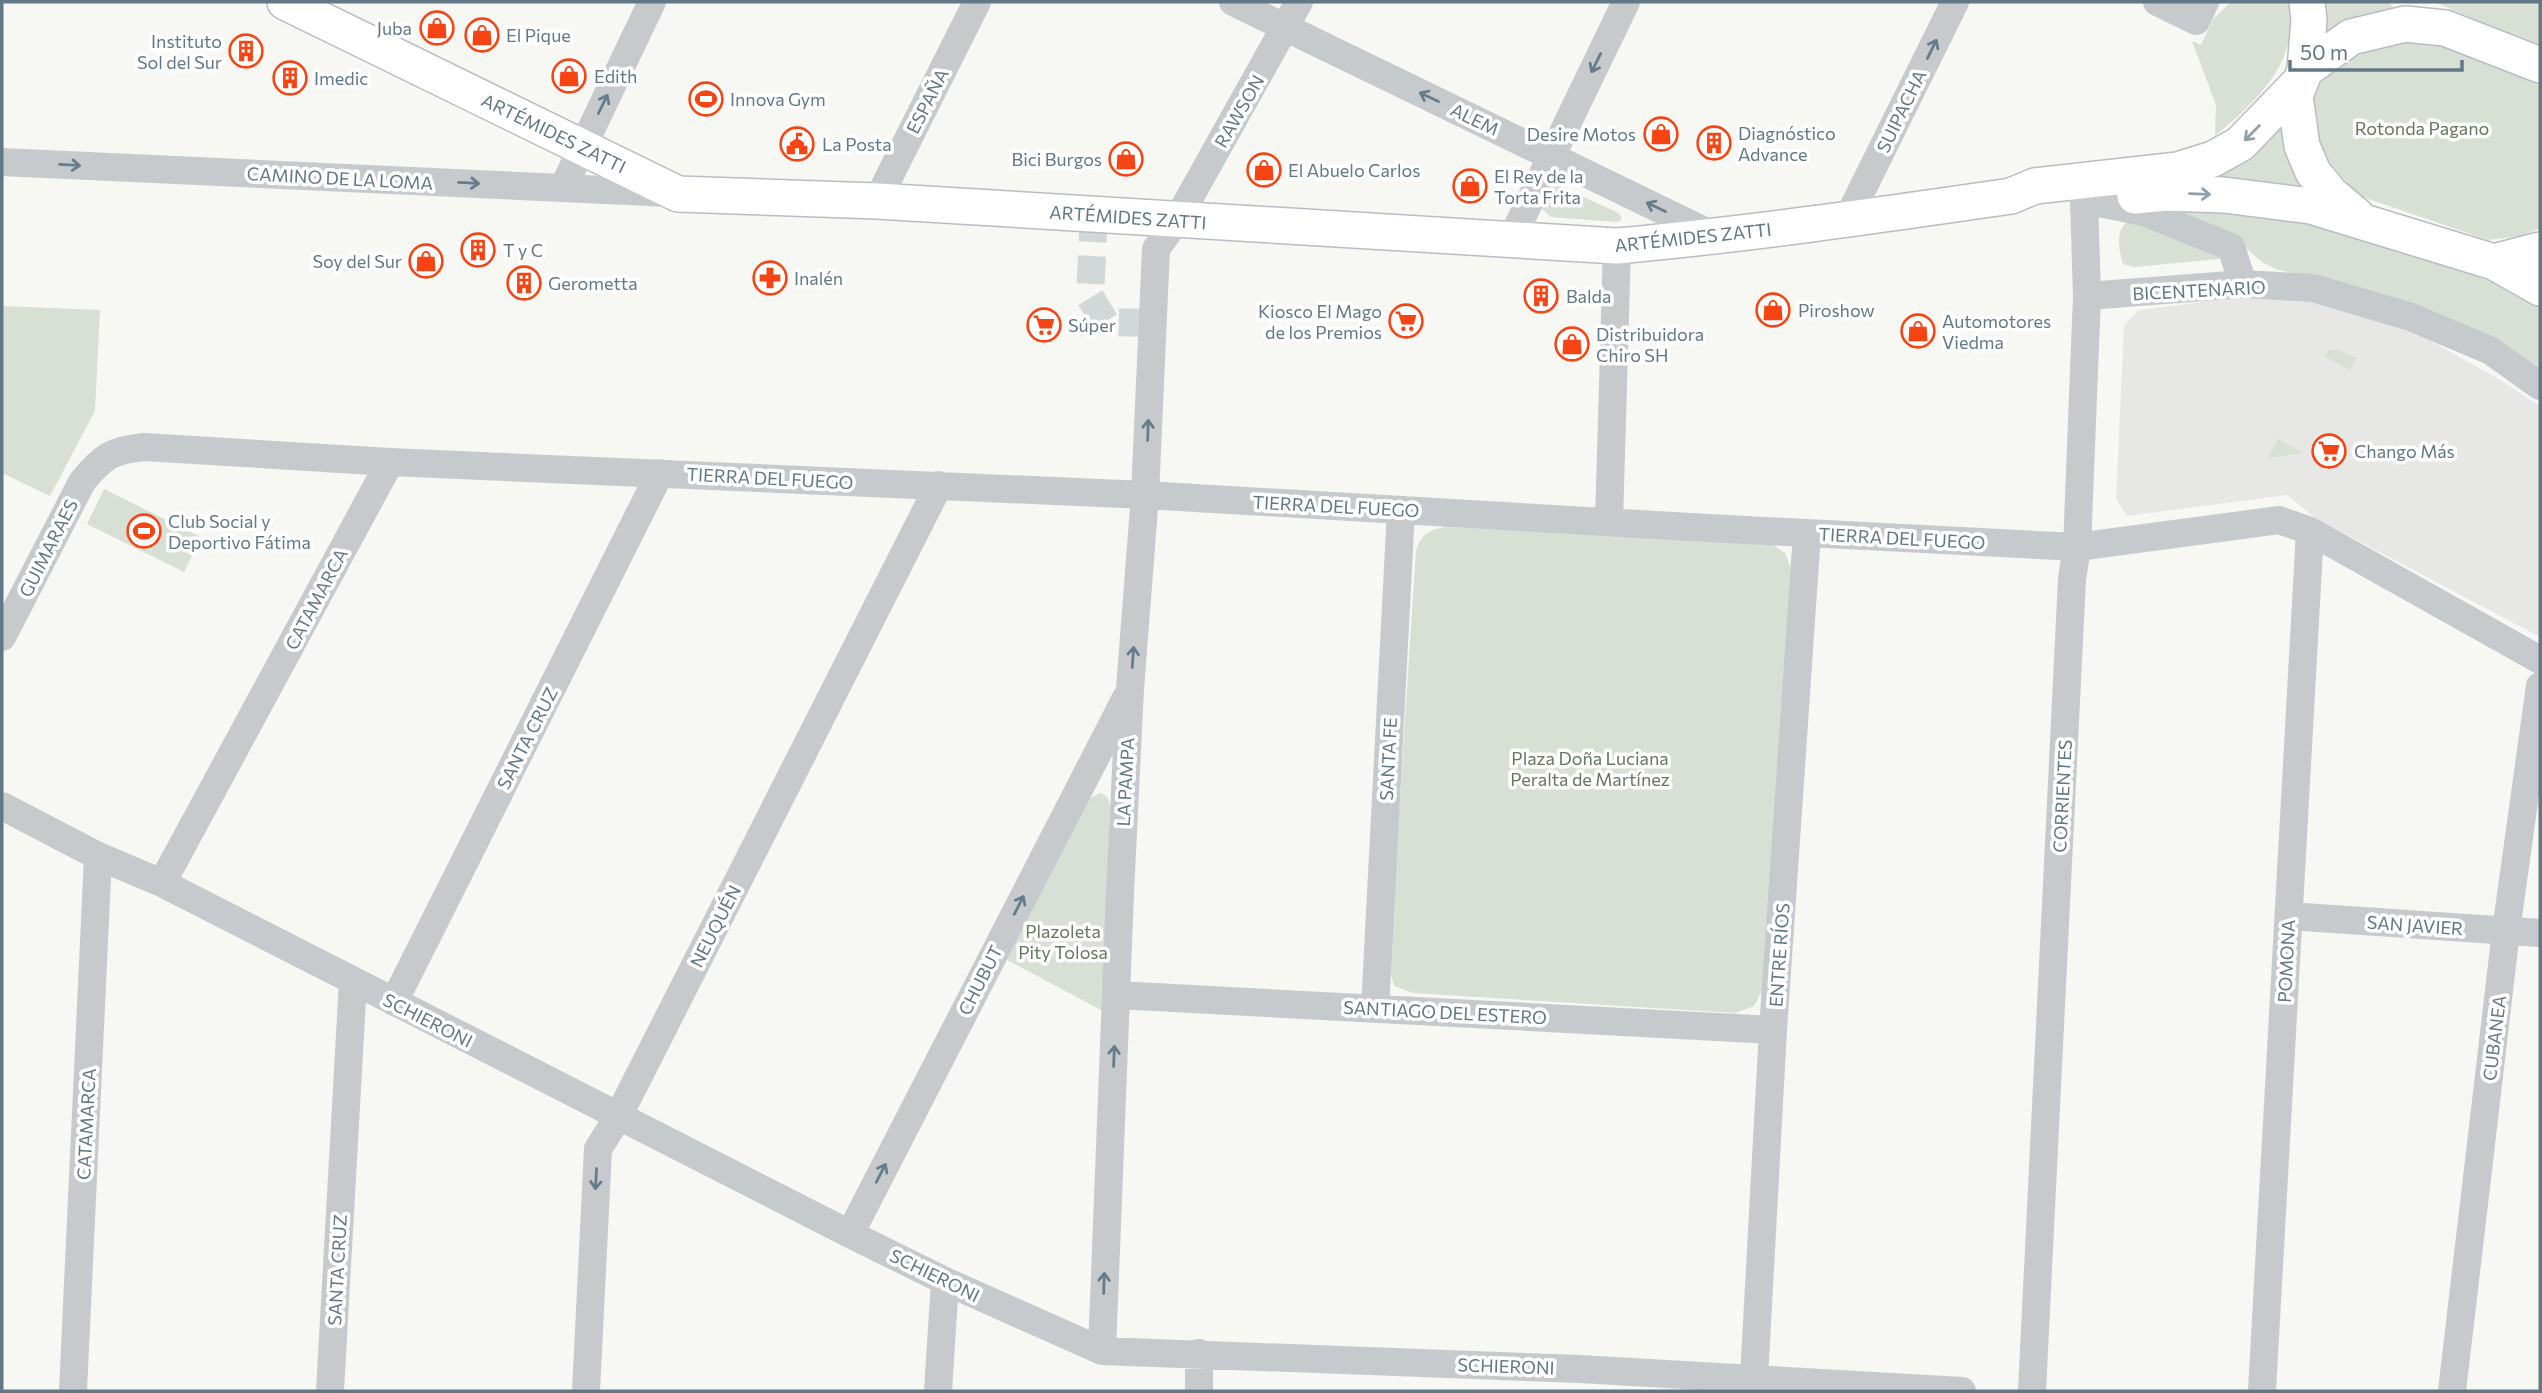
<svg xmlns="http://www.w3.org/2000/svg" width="2542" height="1393" font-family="Commissioner,sans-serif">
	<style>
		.built { fill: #e7e8e6 }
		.green { fill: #d8dfd4 }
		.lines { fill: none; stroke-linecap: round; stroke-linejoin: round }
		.minor-tunnel { stroke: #d2d7d8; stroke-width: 28; stroke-dasharray: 28 14; stroke-linecap: butt }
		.major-casing { stroke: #b9bdc1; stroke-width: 38 }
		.minor { stroke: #c6cacd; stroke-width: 28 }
		.major { stroke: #fff; stroke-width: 35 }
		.oneway { stroke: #677c8a }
		.oneway2 { stroke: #91a0ab }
		.labels { text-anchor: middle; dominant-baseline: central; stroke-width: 7; stroke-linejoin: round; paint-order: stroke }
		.poi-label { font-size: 18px; fill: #627887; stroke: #fff; text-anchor: start }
		.street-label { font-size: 18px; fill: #627887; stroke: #fff }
		.park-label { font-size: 18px; fill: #64795e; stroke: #fff }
	</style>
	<rect width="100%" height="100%" fill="#f7f7f3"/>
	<path class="built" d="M2242 297 2314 302 2401 324 2500 380 2540 406V637L2315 518 2287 495 2127 516 2116 499 2124 325 2139 310Z"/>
	<path class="green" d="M2231 2H2292C2292 13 2292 24 2290 35 2283 78 2247 109 2215 136L2216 105 2192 41 2201 45 2213 19Z
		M2317 2H2386L2393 6 2391 13 2326 37 2318 34Z
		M2435 2H2540V47L2504 33Z
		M2413 42 2444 46 2540 85V228L2521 236 2488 240 2357 195 2314 143 2312 85 2327 68 2380 43Z
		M2274 128 2284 131 2313 192 2215 179 2233 167Z
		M1553 185 1561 187 1619 213 1622 220 1617 222 1551 217 1540 207Z
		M2174 207C2301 215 2426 247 2540 305V375L2317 278 2278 270 2262 262 2234 238 2187 220Z
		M2131 221 2223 252 2219 259 2134 267 2123 264C2119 250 2114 226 2131 221Z
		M2 306 100 310 95 411 50 496 2 473Z
		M2336 349 2357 358 2350 370 2324 356 2329 350Z
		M2278 439 2303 453 2268 458Z
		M104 489 201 537 184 572 87 524Z
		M1446 527 1770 543 1785 553 1791 569 1764 987 1754 1006 1735 1013 1413 993 1394 986 1389 967 1416 550C1422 534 1428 530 1446 527Z
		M1101 793 1107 797 1110 805 1103 1011 1007 960 1090 798Z"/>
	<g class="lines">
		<path class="minor-tunnel" d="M1094 214 1090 297 1105 322 1152 323"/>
		<defs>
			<path id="major" d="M285 2 678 194 877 201 1617 246C1749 234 1880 215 2011 196L2035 186 2178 170 2213 159 2240 144 2299 83
				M2305 70 2309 20 2307 2
				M2135 196 2166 193 2224 195 2311 206 2494 262 2540 250
				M2357 216 2331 194 2313 172 2302 146 2295 96 2305 70 2351 37 2405 24 2445 28 2540 65
				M2494 262 2540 288"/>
		</defs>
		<use href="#major" class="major-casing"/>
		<path class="minor" d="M1233 2 1717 237
			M2157 2 2196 21 2205 2
			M2 162 670 193
			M563 188 652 2
			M877 201 977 2
			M1847 220 1955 2
			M1511 240 1626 2
			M2087 296 2243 284 2313 288 2411 317 2491 351 2540 386
			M1609 522 1617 246
			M2 637 82 482C102 457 112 450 144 447L390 462 1145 495 1690 527 2077 547 2279 520 2310 531 2540 660
			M2 806 98 856 162 883 850 1234 945 1281 1102 1351 1580 1369 1962 1391
			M162 883 390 462
			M2289 916 2540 933
			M1117 995 1773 1030
			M394 1002 660 473
			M1375 1009 1401 510
			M850 1234 1126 698
			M1102 1351 1120 893 1130 689 1145 495 1156 249 1177 220 1299 2
			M1754 1378 1773 1030 1807 533
			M73 1391 98 856
			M330 1391 353 981
			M586 1391 598 1149 618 1117 939 485
			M938 1391 945 1281
			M1199 1391V1353
			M2032 1391 2072 579 2077 547 2087 296 2084 200 2144 212 2231 247 2243 284
			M2262 1391 2310 531
			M2452 1391 2506 931 2540 686"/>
		<use href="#major" class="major"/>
	</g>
	<defs><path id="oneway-shaft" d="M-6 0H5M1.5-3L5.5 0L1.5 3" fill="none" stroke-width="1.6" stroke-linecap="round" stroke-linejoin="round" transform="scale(1.75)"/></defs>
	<g class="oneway">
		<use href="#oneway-shaft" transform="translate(1932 49) rotate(-64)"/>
		<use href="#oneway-shaft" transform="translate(1596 63) rotate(116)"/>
		<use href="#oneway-shaft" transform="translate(1429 97) rotate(-154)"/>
		<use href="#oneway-shaft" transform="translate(603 104) rotate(-64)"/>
		<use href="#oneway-shaft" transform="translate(70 165) rotate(3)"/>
		<use href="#oneway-shaft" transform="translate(469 183) rotate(3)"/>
		<use href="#oneway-shaft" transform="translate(1656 207) rotate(-154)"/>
		<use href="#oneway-shaft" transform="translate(1148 430) rotate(-88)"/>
		<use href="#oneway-shaft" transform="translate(1133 657) rotate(-86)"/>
		<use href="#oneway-shaft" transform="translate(1019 905) rotate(-63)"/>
		<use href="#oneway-shaft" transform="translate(1114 1056) rotate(-88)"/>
		<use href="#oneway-shaft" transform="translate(881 1173) rotate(-63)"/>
		<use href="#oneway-shaft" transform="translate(596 1179) rotate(93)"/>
		<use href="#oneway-shaft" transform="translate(1104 1283) rotate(-88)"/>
	</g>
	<g class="oneway2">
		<use href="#oneway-shaft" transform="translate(2252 133) rotate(135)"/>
		<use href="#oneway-shaft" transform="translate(2200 194) rotate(2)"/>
	</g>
	<defs>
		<symbol id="shop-ring" viewBox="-11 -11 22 22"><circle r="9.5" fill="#fff" stroke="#f64414" stroke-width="1.5"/><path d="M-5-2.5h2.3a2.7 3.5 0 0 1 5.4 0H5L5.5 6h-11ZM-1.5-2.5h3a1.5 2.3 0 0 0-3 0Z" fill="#f64414"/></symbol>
		<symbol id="building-ring" viewBox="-11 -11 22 22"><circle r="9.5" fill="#fff" stroke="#f64414" stroke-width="1.5"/><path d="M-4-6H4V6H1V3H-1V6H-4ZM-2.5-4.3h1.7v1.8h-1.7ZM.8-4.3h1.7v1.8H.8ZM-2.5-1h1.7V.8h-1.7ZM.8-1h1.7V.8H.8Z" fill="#f64414"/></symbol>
		<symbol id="stadium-ring" viewBox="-11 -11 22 22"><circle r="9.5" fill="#fff" stroke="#f64414" stroke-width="1.5"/><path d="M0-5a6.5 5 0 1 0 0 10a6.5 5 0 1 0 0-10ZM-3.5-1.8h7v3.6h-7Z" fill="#f64414"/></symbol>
		<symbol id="civic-ring" viewBox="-11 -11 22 22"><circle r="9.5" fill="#fff" stroke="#f64414" stroke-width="1.5"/><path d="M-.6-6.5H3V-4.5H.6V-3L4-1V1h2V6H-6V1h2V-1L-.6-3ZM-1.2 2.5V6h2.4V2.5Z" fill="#f64414"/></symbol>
		<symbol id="pharmacy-ring" viewBox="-11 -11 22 22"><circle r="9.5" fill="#fff" stroke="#f64414" stroke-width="1.5"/><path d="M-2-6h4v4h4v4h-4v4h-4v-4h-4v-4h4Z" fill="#f64414"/></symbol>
		<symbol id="supermarket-ring" viewBox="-11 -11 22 22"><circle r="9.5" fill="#fff" stroke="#f64414" stroke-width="1.5"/><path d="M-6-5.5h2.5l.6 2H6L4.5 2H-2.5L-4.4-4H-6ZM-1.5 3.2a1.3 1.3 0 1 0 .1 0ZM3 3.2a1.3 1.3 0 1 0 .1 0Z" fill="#f64414"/></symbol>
	</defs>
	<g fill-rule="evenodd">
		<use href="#shop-ring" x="418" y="9" width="38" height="38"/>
		<use href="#shop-ring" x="463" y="16" width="38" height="38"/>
		<use href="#building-ring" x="227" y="32" width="38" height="38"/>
		<use href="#shop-ring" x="550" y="57" width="38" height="38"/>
		<use href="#building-ring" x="271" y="59" width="38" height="38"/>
		<use href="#stadium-ring" x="687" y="80" width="38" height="38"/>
		<use href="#shop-ring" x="1642" y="115" width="38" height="38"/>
		<use href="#building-ring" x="1695" y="124" width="38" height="38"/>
		<use href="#civic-ring" x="778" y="125" width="38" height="38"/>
		<use href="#shop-ring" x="1107" y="140" width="38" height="38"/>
		<use href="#shop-ring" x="1245" y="151" width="38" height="38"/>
		<use href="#shop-ring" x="1451" y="167" width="38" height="38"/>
		<use href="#building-ring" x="459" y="231" width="38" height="38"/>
		<use href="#shop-ring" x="407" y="242" width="38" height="38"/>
		<use href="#pharmacy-ring" x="751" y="259" width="38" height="38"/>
		<use href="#building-ring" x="505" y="264" width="38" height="38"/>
		<use href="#building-ring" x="1522" y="277" width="38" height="38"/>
		<use href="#shop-ring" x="1754" y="291" width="38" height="38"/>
		<use href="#supermarket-ring" x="1387" y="302" width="38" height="38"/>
		<use href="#supermarket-ring" x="1025" y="306" width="38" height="38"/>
		<use href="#shop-ring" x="1899" y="312" width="38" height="38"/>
		<use href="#shop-ring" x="1553" y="325" width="38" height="38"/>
		<use href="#supermarket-ring" x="2310" y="432" width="38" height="38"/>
		<use href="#stadium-ring" x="125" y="512" width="38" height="38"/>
	</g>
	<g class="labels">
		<g class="poi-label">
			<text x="412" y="28" text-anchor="end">Juba</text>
			<text x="506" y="35">El Pique</text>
			<text x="222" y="41" text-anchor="end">Instituto<tspan x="222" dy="21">Sol del Sur</tspan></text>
			<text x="594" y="76">Edith</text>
			<text x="314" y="78">Imedic</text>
			<text x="730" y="99">Innova Gym</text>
			<text x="1738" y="133">Diagnóstico<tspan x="1738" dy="21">Advance</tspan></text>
			<text x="1636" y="134" text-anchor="end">Desire Motos</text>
			<text x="822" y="144">La Posta</text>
			<text x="1102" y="159" text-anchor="end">Bici Burgos</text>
			<text x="1288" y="170">El Abuelo Carlos</text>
			<text x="1494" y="176">El Rey de la<tspan x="1494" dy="21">Torta Frita</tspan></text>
			<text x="503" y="250">T y C</text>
			<text x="402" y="261" text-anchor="end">Soy del Sur</text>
			<text x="794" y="278">Inalén</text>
			<text x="548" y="283">Gerometta</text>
			<text x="1566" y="296">Balda</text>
			<text x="1798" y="310">Piroshow</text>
			<text x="1382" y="311" text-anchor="end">Kiosco El Mago<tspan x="1382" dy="21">de los Premios</tspan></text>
			<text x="1942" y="321">Automotores<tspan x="1942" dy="21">Viedma</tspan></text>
			<text x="1068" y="325">Súper</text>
			<text x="1596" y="334">Distribuidora<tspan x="1596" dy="21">Chiro SH</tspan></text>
			<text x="2354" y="451">Chango Más</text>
			<text x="168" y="521">Club Social y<tspan x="168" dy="21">Deportivo Fátima</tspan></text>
		</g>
		<g class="street-label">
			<text transform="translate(927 101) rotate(-63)">ESPAÑA</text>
			<text transform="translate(1239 111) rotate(-60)">RAWSON</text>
			<text transform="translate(1901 111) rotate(-64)">SUIPACHA</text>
			<text transform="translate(1475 119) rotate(26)">ALEM</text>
			<text transform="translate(554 133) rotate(26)">ARTÉMIDES ZATTI</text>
			<text transform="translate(340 178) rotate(3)">CAMINO DE LA LOMA</text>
			<text transform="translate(1128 217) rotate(4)">ARTÉMIDES ZATTI</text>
			<text transform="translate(1693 237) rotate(-6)">ARTÉMIDES ZATTI</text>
			<text transform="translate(2199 290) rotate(-3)">BICENTENARIO</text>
			<text transform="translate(770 478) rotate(3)">TIERRA DEL FUEGO</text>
			<text transform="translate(1336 506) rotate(3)">TIERRA DEL FUEGO</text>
			<text transform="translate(1902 538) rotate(3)">TIERRA DEL FUEGO</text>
			<text transform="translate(48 548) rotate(-63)">GUIMARAES</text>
			<text transform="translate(316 599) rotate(-62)">CATAMARCA</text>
			<text transform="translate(527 738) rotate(-63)">SANTA CRUZ</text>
			<text transform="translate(1388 759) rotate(-87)">SANTA FE</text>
			<text transform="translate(1125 782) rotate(-87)">LA PAMPA</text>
			<text transform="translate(2062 796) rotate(-87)">CORRIENTES</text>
			<text transform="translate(2415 925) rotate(4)">SAN JAVIER</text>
			<text transform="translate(715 926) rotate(-63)">NEUQUÉN</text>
			<text transform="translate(1779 955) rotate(-86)">ENTRE RÍOS</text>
			<text transform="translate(2286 961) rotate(-87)">POMONA</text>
			<text transform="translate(980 980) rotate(-63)">CHUBUT</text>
			<text transform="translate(1445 1012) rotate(3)">SANTIAGO DEL ESTERO</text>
			<text transform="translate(428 1020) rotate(27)">SCHIERONI</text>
			<text transform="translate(2494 1038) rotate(-83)">CUBANEA</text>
			<text transform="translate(86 1124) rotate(-87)">CATAMARCA</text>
			<text transform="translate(337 1270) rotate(-87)">SANTA CRUZ</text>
			<text transform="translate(935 1275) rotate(26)">SCHIERONI</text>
			<text transform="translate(1506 1366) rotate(2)">SCHIERONI</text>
		</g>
		<g class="park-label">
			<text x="2422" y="128">Rotonda Pagano</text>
			<text x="1590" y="758">Plaza Doña Luciana<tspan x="1590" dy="21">Peralta de Martínez</tspan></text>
			<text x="1063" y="931">Plazoleta<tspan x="1063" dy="21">Pity Tolosa</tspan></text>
		</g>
	</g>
	<rect width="2542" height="1393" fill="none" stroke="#627887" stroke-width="7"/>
	<path d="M2290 60v10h172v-10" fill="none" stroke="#627887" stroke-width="3.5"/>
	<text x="2300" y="60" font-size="21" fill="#627887" stroke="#ffffff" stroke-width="5" paint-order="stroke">50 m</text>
</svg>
